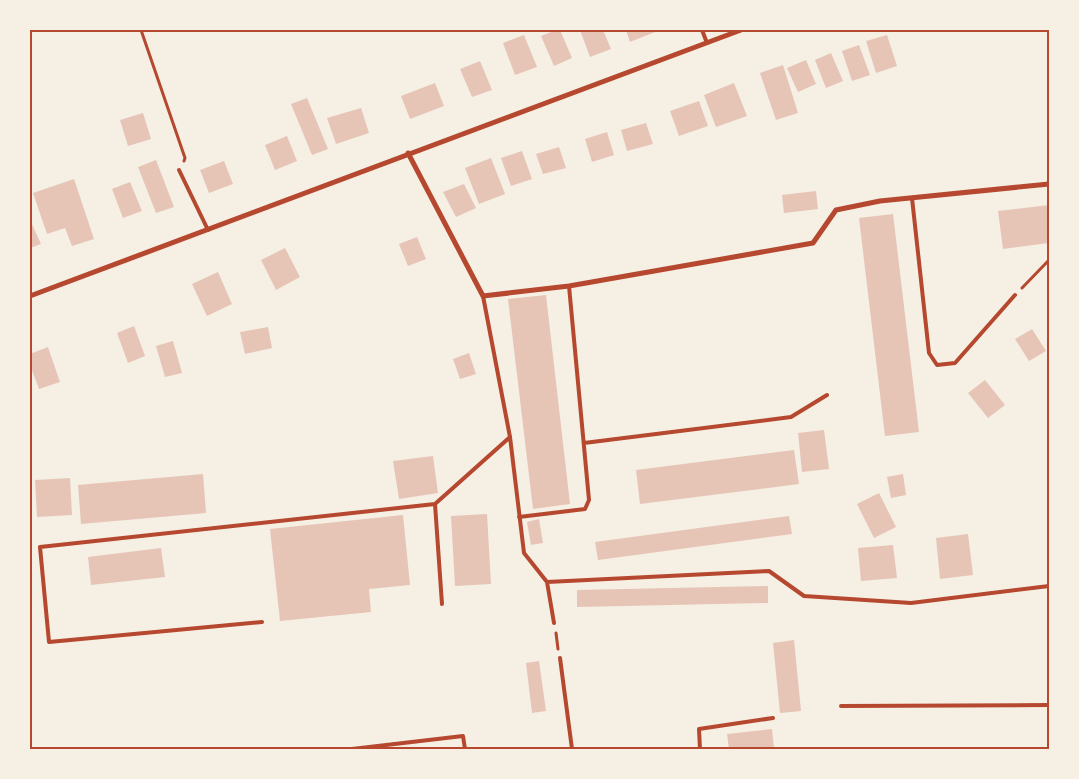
<svg xmlns="http://www.w3.org/2000/svg" width="1079" height="779" font-family="'PT Sans Narrow',sans-serif">
	<style>
		.building { fill: #e6c5b7 }
		.lines { fill: none; stroke-linecap: round; stroke-linejoin: round }
		.path { stroke: #b5482f; stroke-width: 3 }
		.service { stroke: #b5482f; stroke-width: 4 }
		.minor { stroke: #b5482f; stroke-width: 5 }
		.neatline { fill: none; stroke: #b5482f; stroke-width: 2 }
	</style>
	<rect width="100%" height="100%" fill="#f6efe4"/>
	<path class="building" d="M556 30H560L572 58 554 66 541 36Z
		M580 30H603L611 49 590 57Z
		M626 30H660L630 42Z
		M524 35 537 67 515 75 503 43Z
		M887 35 897 66 876 73 866 41Z
		M859 45 870 75 852 81 842 51Z
		M831 53 843 81 826 88 815 60Z
		M806 60 816 84 798 92 787 68Z
		M480 61 492 90 472 97 460 69Z
		M783 65 798 113 776 120 760 73Z
		M435 83 444 106 410 119 401 96Z
		M734 83 747 116 716 127 704 95Z
		M307 98 328 149 312 155 291 104Z
		M699 101 708 126 679 136 670 111Z
		M361 108 369 133 336 144 327 118Z
		M143 113 151 139 128 146 120 120Z
		M646 123 653 144 627 151 621 130Z
		M607 132 614 155 592 162 585 139Z
		M287 136 297 161 275 170 265 145Z
		M559 147 566 168 543 174 536 154Z
		M522 151 532 179 511 186 501 158Z
		M491 158 505 194 479 204 465 168Z
		M156 160 174 207 156 213 138 167Z
		M224 161 233 184 209 193 200 170Z
		M74 179 94 239 72 246 65 228 47 234 33 193Z
		M130 182 142 211 123 218 112 189Z
		M464 184 476 208 456 217 443 192Z
		M816 191 818 209 784 213 782 195Z
		M1049 205V243L1003 249 998 211Z
		M893 214 919 432 885 436 859 218Z
		M30 220 41 244 30 248Z
		M417 237 426 259 408 266 399 244Z
		M285 248 300 277 276 290 261 260Z
		M218 272 232 304 207 316 192 284Z
		M546 295 570 504 533 509 508 299Z
		M134 326 145 356 128 363 117 333Z
		M268 327 272 348 245 354 240 332Z
		M1032 329 1046 351 1029 361 1015 339Z
		M173 341 182 373 165 377 156 346Z
		M48 347 60 382 39 389 30 365V354Z
		M469 353 476 374 460 379 453 359Z
		M985 380 1005 405 988 418 968 393Z
		M824 430 829 469 802 472 798 433Z
		M794 450 799 484 640 504 636 470Z
		M433 456 438 493 399 499 393 461Z
		M203 474 206 513 81 524 78 485Z
		M903 474 906 495 891 498 887 477Z
		M70 478 72 515 37 517 35 480Z
		M879 493 896 527 874 538 857 504Z
		M487 514 491 584 455 586 451 516Z
		M403 515 410 585 369 589 371 612 280 621 270 529Z
		M789 516 792 534 598 560 595 542Z
		M539 519 543 543 531 545 527 522Z
		M968 534 973 575 940 579 936 538Z
		M893 545 897 578 861 581 858 548Z
		M161 548 165 577 91 585 88 557Z
		M768 586V603L577 607V590Z
		M794 640 801 711 780 713 773 643Z
		M539 661 546 711 532 713 526 663Z
		M772 729 774 749H729L727 734Z"/>
	<g class="lines">
		<path class="path" d="M141 30 185 158 184 161
			M1022 288 1049 260
			M556 633 558 649"/>
		<path class="service" d="M702 30 707 43
			M179 170 208 230
			M912 198 929 353 937 365 955 363 1015 295
			M483 296 510 437 524 553 547 582 769 571 804 596 911 603 1049 586
			M584 443 791 417 827 395
			M519 517 585 509 589 500 569 286
			M547 582 554 623
			M442 604 435 504 510 437
			M262 622 49 642 40 547 435 504
			M560 658 572 749
			M841 706 1049 705
			M352 749 463 736 465 749
			M700 749 699 729 773 718"/>
		<path class="minor" d="M408 153 483 296 569 286 813 243 836 210 880 201 1049 184
			M30 296 741 30"/>
	</g>
	<rect width="1079" height="779" fill="none" stroke="#f6efe4" stroke-width="62"/>
	<rect x="31" y="31" width="1017" height="717" class="neatline"/>
</svg>
